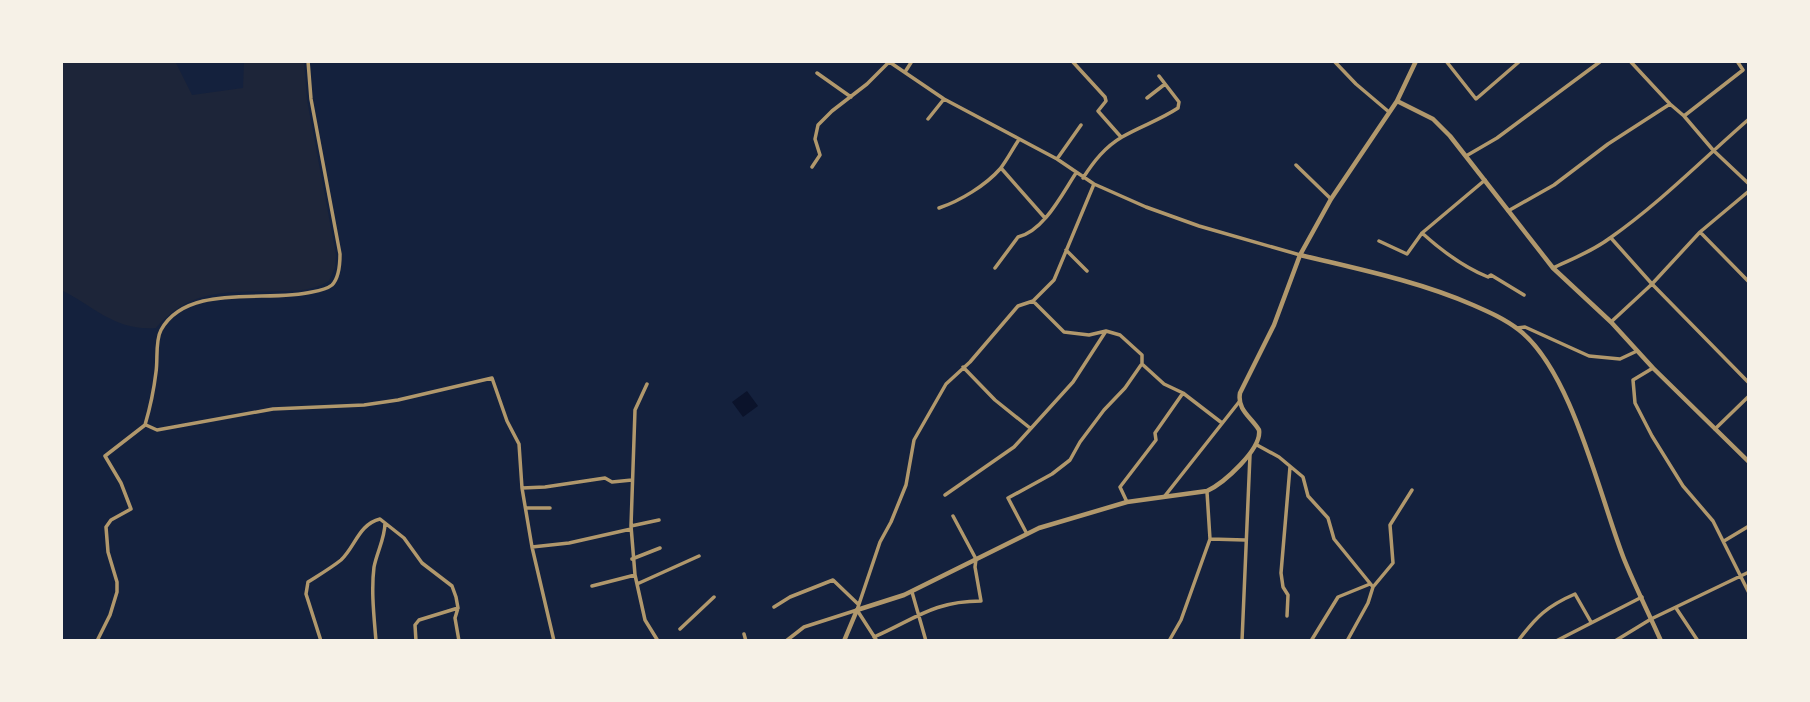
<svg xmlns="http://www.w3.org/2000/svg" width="1810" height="702" font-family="Karla,sans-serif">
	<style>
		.green { fill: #1d2539 }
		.water { fill: #0b132b }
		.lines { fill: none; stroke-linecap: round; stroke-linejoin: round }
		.minor { stroke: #b1986c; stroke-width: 3.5 }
		.tertiary { stroke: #b1986c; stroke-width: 4.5 }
	</style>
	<rect width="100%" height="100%" fill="#14213d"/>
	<path class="green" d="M61 61H175L192 95 243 88 244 61H304L307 100 336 255 335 267 329 281C315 290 298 291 282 291 231 293 192 286 156 328 114 331 96 307 61 290Z"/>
	<path class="water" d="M747 391 758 406 743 417 732 402Z"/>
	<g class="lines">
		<path class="minor" d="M888 61 944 99 1057 159 1094 184 1146 207 1199 226 1300 255
			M944 61H949
			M1072 61 1105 97 1106 101 1098 111 1121 137
			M1334 61 1356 84 1389 112
			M1446 61 1476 99 1520 61
			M1630 61 1670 104 1684 116 1713 150 1749 184
			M905 72 912 61
			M817 73 851 97
			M1147 98 1165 84
			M1684 116 1743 70 1737 61
			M928 119 944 99
			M1466 156 1497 138 1601 61
			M1057 159 1081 125
			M1296 165 1331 199
			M812 167 820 155 815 139 818 125 832 111 867 84 889 62
			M1001 168 1045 218
			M1083 178C1094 161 1105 147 1122 137 1141 126 1160 120 1178 108L1179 102 1159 76
			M939 208C960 201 986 185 1000 169 1007 160 1012 150 1018 141
			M1508 211 1554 185 1608 144 1670 104
			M1700 232 1749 282
			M1422 233C1442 251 1463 267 1488 277L1491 275 1524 295
			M1611 238 1652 284 1749 383
			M1379 241 1407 254 1422 233 1485 180
			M1066 250 1087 271
			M995 268 1018 237C1044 231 1062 194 1076 173
			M1553 268C1572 259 1593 251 1610 238 1660 203 1703 159 1749 119
			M1033 301 1064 332 1089 335 1106 331 1120 335 1142 355V364L1164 384 1183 393 1222 423
			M1611 322 1652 284 1700 232 1749 191
			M1517 328 1525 327 1589 356 1620 359 1637 351
			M963 367 995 400 1030 428
			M1653 368 1633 380 1635 403 1652 436 1683 486 1713 521 1749 593
			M647 384 635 410 631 526 635 575 645 620 658 641
			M146 425 157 430 273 409 364 405 398 400 492 378 507 421 519 444 522 488 532 547 554 641
			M1715 429 1749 396
			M1257 445 1279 457 1303 477 1308 496 1328 518 1334 539 1373 587
			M522 488 545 487 605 478 612 482 632 480
			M1207 492 1210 539
			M945 495 1014 447 1073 382 1106 331
			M1164 497 1239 402
			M1127 502 1120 487 1156 440 1155 433 1183 393
			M527 508H550
			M631 526 659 520
			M1027 534 1008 498 1052 474 1070 460 1080 442 1104 410 1125 388 1141 365
			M1724 541 1749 526
			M532 547 569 543 631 529
			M632 559 660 548
			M637 584 699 556
			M592 586 635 575
			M912 592 926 641
			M774 607 790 597 833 580 858 604
			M1676 608 1698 641
			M857 610 880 542 891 522 906 485 914 440 946 384 970 362 1018 306 1033 301 1054 280 1094 184
			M857 610 877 641
			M1287 616 1288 595 1283 587 1281 573 1290 467
			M680 629 714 597
			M744 634 746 641
			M874 637C915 619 934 601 981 601L975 567 976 559 953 516
			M97 641 110 615 117 592V582L108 552 106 527 111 520 131 509 121 483 105 456 145 425C150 408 154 389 156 372 158 360 155 341 161 330 187 282 268 303 312 292 318 291 327 289 332 285 339 278 340 264 340 254L311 99 308 61
			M321 641 306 594 308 582C319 575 331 568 341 560 355 547 359 524 380 519L404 538 422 563 452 586 456 597 458 608 455 618 459 641
			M376 641C374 616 371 591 374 567 377 552 385 538 385 523
			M416 641 415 625 419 620 458 608
			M786 641 804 627 857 610
			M1169 641 1181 620 1210 539 1245 540
			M1242 641 1250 455
			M1311 641 1338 597 1370 584
			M1347 641 1368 603 1373 587 1393 563 1390 525 1412 490
			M1518 641C1536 617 1547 606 1575 594L1591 622
			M1556 641 1642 597
			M1615 641 1651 619 1749 572"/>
		<path class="tertiary" d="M1397 101 1433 119 1450 136 1553 268 1611 322 1653 368 1749 462
			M1300 255C1358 269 1418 281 1473 305 1489 312 1505 319 1519 330 1572 371 1599 495 1624 559 1635 586 1649 614 1661 641
			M844 641 857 610 904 595 1039 528 1127 502 1207 491C1224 483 1262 449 1259 430 1251 417 1237 410 1240 393L1274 325 1300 255 1331 199 1397 101 1416 61"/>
	</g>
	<rect width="1810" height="702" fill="none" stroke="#f6f1e7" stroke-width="126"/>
</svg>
